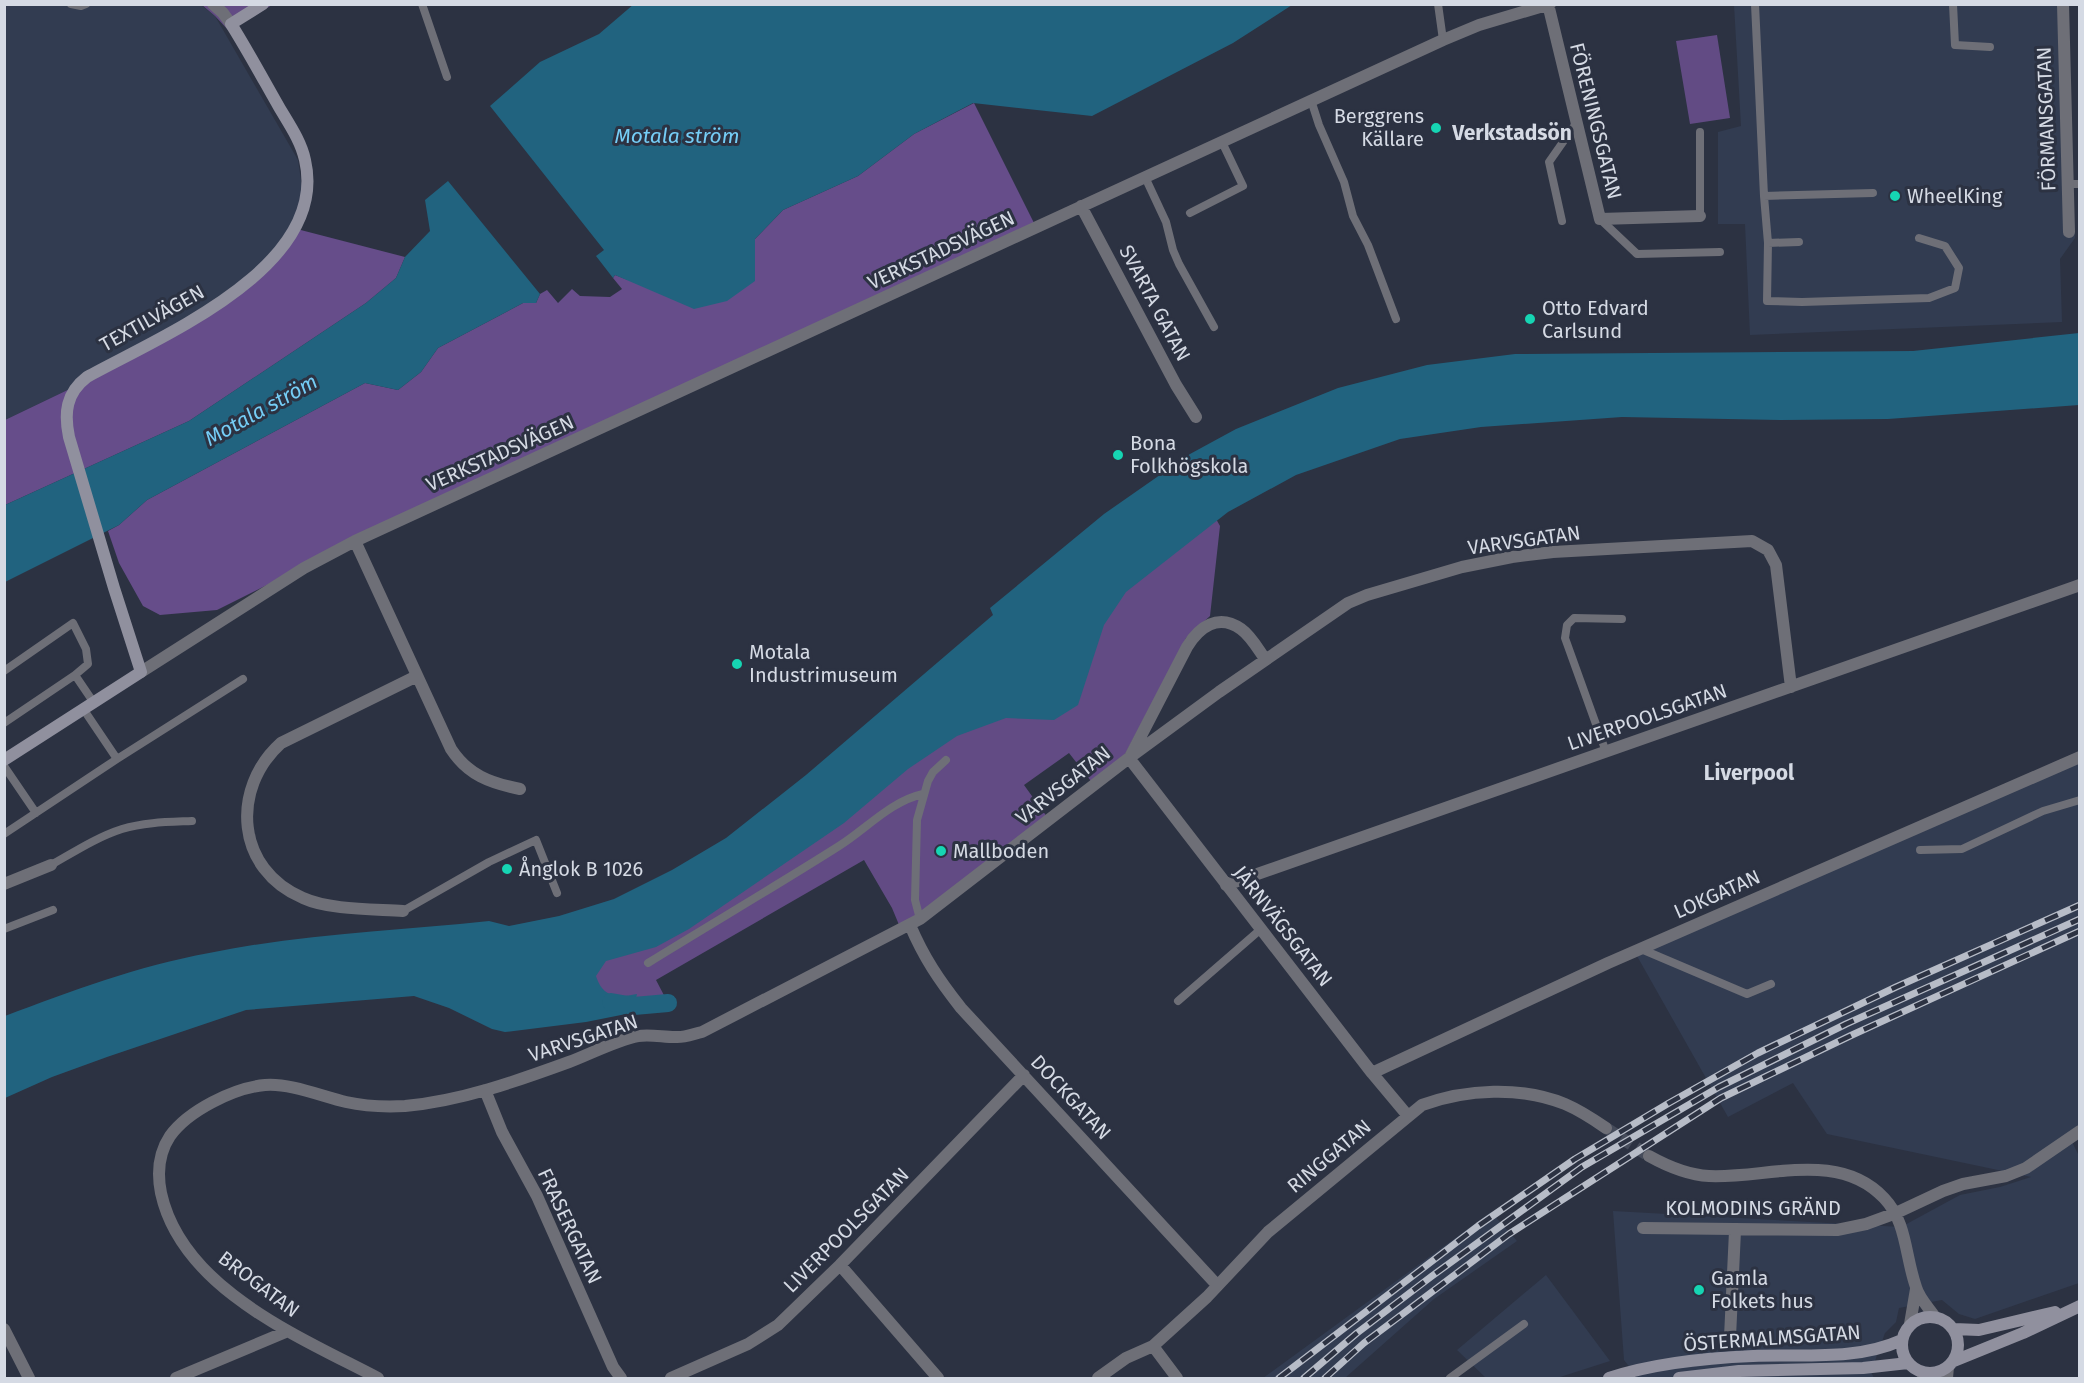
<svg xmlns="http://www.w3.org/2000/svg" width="2084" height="1383" font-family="'Fira Sans',sans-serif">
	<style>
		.built { fill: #323c51 }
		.green { fill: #624b84 }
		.forest { fill: #664d8a }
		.water { fill: #21637f }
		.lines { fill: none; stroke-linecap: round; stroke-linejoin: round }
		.canal { stroke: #21637f; stroke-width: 18 }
		.street-tunnel { stroke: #454b5a; stroke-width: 12; stroke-dasharray: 12 6; stroke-linecap: butt }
		.lane { stroke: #6e6f77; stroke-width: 8 }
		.street { stroke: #6e6f77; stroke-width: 12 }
		.secondary { stroke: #90909e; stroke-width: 12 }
		.rail-casing { stroke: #b7bcc7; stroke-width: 7 }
		.rail { stroke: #2c3242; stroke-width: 4.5; stroke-dasharray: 14; stroke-linecap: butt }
		.poi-dot { fill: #16d5b3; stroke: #2c3242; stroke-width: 2 }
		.labels { text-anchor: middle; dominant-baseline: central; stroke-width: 6; stroke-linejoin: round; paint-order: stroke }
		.poi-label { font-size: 20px; fill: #d5dae4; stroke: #2c3242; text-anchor: start }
		.street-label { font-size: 20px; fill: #d5dae4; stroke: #2c3242 }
		.neighbourhood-label { font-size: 21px; font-weight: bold; fill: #d5dae4; stroke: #2c3242 }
		.water-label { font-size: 21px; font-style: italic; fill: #75cdf6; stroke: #2c3242 }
	</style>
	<rect width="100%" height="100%" fill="#2c3242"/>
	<path class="built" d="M5 5H201L215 16 298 160 303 194 293 228 237 297 78 385 5 420Z
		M1734 5H2065L2075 238 2060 259 2062 322 1750 335 1745 224H1718V132L1741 126Z
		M2079 760 2080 1133 2071 1140 2079 1156V1283L1975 1319 1959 1314 1942 1300 1899 1308 1896 1322 1885 1333 1871 1372 1874 1378H1638L1624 1360 1613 1211 1901 1227 1960 1195 2000 1187 2031 1177 1827 1134 1793 1083 1728 1117 1637 956Z
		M1491 1212 1517 1241 1434 1299 1345 1378H1263Z
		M1546 1275 1610 1361 1557 1378H1486L1457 1350Z"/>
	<path class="green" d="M202 5H272L229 31 215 16Z
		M1717 35 1730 118 1690 124 1676 41Z
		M1196 483 1220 526 1210 616 1186 638 1120 764 1094 785 1069 753 1024 785 1050 821 902 932 892 908 864 860 656 980 668 1003 634 1006 562 994 712 876Z"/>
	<path class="forest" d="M974 103 1036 227 355 541 217 610 160 615 143 606 119 563 108 531 119 525 147 500 365 383 398 390 421 372 438 348 523 303H536L540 294 547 290 558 303 572 289 580 296 610 297 622 289 613 278 615 275 628 280 755 281V239L783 210 858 176 914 134Z
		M293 228 405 257 396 278 366 303 189 421 5 505V420L78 385 237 297Z"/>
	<path class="water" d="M634 4H1292V5L1233 43 1092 116 973 103 914 134 858 176 783 210 755 239V281L727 301 694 309 615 275 613 278 596 256 604 250 490 106 540 62 599 34Z
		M448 181 540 294 536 303H523L438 348 421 372 398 390 365 383 147 500 119 525 5 582V505L189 421 366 303 396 278 405 257 430 231 425 200Z
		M2079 333V405L1888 419 1783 420 1622 417 1481 427 1400 439 1296 475 1228 512 1126 592 1104 625 1078 705 1054 720 1006 718 957 736 908 769 844 823 689 929 656 947 606 961 596 976C603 998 617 998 637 994L634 1006 641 1011 586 1022 505 1032 492 1029 449 1008 414 996 246 1010 107 1057 52 1077 5 1098V1016C71 991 138 966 209 953 301 934 396 931 489 921L509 926 559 916 614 899 672 870 726 838 806 775 993 615 990 608 1104 514 1190 454 1236 429 1338 388 1427 365 1515 354 1913 351Z"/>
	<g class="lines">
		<path class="canal" d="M611 1002 634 1006 668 1003"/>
		<path class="street-tunnel" d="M1606 1128 1649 1156"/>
		<path class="lane" d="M71 4 81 6 86 4
			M422 4 447 77
			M1438 4 1443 40
			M1755 4 1764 196 1873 193
			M1953 4 1955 45 1990 47
			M1311 100 1319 125 1344 182 1353 216 1368 245 1396 319
			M1145 177 1166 222 1173 250 1179 264 1214 327
			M2068 184H2080
			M1764 196 1768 243 1767 301 1802 302 1929 298 1955 288 1959 268 1945 246 1919 238
			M1190 213 1243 186 1222 142
			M1700 216V132
			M1600 219 1637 254 1720 252
			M1562 221 1549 162 1577 122
			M1768 243 1799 242
			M4 671 73 623 86 649 88 664 75 675 94 703
			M84 710 117 759
			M4 723 75 675
			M1606 752 1565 638 1567 625 1574 618 1622 619
			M4 766 36 813
			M4 834 117 759 243 679
			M1920 850 1962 849 2043 811 2080 800
			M51 865C74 852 97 837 122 829 145 822 169 822 192 821
			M403 911 489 862 536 840 557 893
			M920 919 915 900 917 820 928 781 933 772 946 760
			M4 929 53 910
			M1641 949 1747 994 1771 984
			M648 963C711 924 776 886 839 846 866 829 891 801 923 794
			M1178 1001 1261 929
			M1450 1378 1524 1324"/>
		<path class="street" d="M213 4 223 13 231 24
			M1548 4 1600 219 1700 216
			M2063 4 2069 232
			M1081 206 1176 385 1196 417
			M355 541 451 749C468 775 490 783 520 789
			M141 672 304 568 355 541 1443 40 1479 25 1550 4
			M1131 755 1187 647C1199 627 1218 613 1241 629 1251 636 1258 649 1265 659
			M1129 758 1372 1073 1408 1116
			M4 884 51 865
			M1226 885 2080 585
			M403 911C374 909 329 910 303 898 236 870 230 789 281 743L417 676
			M910 925C924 958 939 980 961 1008L1217 1285
			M1372 1073 1608 963 2080 757
			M485 1090 502 1132 537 1196 613 1367 621 1378
			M1649 1156C1667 1166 1688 1175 1709 1176 1766 1179 1838 1149 1884 1198 1907 1222 1905 1256 1916 1287 1919 1298 1929 1308 1935 1317
			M1643 1228 1837 1230 1866 1224 1896 1213 1943 1191 1963 1184 2006 1176 2026 1168 2080 1131
			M840 1265 938 1378
			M1910 1324 1916 1289
			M4 1329 29 1378
			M1730 1337 1735 1231
			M1153 1346 1177 1378
			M1921 1372 1926 1378
			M176 1378 288 1331
			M378 1378C300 1337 182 1289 161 1193 157 1173 158 1154 170 1136 188 1111 233 1088 265 1085 290 1083 321 1096 346 1102 364 1106 386 1107 405 1106 461 1101 517 1081 569 1062 590 1054 617 1040 638 1036 650 1034 663 1037 675 1037 684 1038 693 1034 702 1032L920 919 1129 758 1219 692 1348 603 1367 595 1462 567 1512 557 1553 552 1752 541 1768 550 1776 565 1791 687
			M671 1378 748 1344 778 1325 840 1265 1024 1075
			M1098 1378 1126 1358 1153 1346 1207 1297 1268 1232 1422 1105C1466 1089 1521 1086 1565 1104 1579 1110 1593 1119 1606 1128
			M1947 1378 1948 1367"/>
		<path class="secondary" d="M4 760 141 672 114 588 69 437C64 413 66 393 87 377 161 336 330 267 305 160 301 141 289 124 279 107 263 79 248 51 231 24L263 4
			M1902 1345a28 28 0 1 1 56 0a28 28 0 1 1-56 0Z
			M1954 1329 1979 1330 2055 1312
			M1954 1361 2023 1333 2080 1306
			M1609 1378C1654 1363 1705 1358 1753 1356 1803 1354 1856 1361 1902 1340
			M1679 1378 1739 1371 1863 1368 1908 1363"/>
		<defs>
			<path id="rail" d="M1279 1378 1478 1226 1575 1159 1669 1103 1758 1053 1896 987 2080 905
				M1304 1378 1357 1333 1432 1276 1582 1167 1719 1087 1846 1024 2080 919
				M1325 1378 1364 1343 1509 1234 1721 1098 1852 1035 2080 931"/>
		</defs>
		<use href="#rail" class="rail-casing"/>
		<use href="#rail" class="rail"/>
	</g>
	<g class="poi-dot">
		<circle cx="1436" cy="128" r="6"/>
		<circle cx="1895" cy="196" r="6"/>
		<circle cx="1530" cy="319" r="6"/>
		<circle cx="1118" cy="455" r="6"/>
		<circle cx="737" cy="664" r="6"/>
		<circle cx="941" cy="851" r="6"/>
		<circle cx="507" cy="869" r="6"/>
		<circle cx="1699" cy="1290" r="6"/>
	</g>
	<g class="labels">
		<g class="poi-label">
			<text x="1424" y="116" text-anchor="end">Berggrens<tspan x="1424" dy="23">Källare</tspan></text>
			<text x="1907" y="196">WheelKing</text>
			<text x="1542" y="308">Otto Edvard<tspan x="1542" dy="23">Carlsund</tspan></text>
			<text x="1130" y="443">Bona<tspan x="1130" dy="23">Folkhögskola</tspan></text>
			<text x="749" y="652">Motala<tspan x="749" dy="23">Industrimuseum</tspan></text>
			<text x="953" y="851">Mallboden</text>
			<text x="519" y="869">Ånglok B 1026</text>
			<text x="1711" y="1278">Gamla<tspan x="1711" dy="23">Folkets hus</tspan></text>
		</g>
		<g class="street-label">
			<text transform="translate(2046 119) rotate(-92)">FÖRMANSGATAN</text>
			<text transform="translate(1596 121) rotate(76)">FÖRENINGSGATAN</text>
			<text transform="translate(941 250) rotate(-25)">VERKSTADSVÄGEN</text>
			<text transform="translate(1155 303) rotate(62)">SVARTA GATAN</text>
			<text transform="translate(152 318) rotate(-29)">TEXTILVÄGEN</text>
			<text transform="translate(500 453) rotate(-24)">VERKSTADSVÄGEN</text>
			<text transform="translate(1524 540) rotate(-8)">VARVSGATAN</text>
			<text transform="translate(1647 717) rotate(-19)">LIVERPOOLSGATAN</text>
			<text transform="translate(1063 785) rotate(-38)">VARVSGATAN</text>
			<text transform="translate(1717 894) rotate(-24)">LOKGATAN</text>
			<text transform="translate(1283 926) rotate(52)">JÄRNVÄGSGATAN</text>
			<text transform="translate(583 1038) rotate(-18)">VARVSGATAN</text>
			<text transform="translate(1071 1097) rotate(47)">DOCKGATAN</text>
			<text transform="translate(1329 1156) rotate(-40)">RINGGATAN</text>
			<text x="1753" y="1208">KOLMODINS GRÄND</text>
			<text transform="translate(570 1226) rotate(65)">FRASERGATAN</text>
			<text transform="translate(846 1230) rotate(-45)">LIVERPOOLSGATAN</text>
			<text transform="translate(259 1284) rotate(37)">BROGATAN</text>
			<text transform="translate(1772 1338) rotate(-4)">ÖSTERMALMSGATAN</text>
		</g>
		<g class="neighbourhood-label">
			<text x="1512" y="133">Verkstadsön</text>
			<text x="1749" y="773">Liverpool</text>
		</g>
		<g class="water-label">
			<text x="677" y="136">Motala ström</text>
			<text transform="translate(261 410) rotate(-29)">Motala ström</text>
		</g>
	</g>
	<rect width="2084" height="1383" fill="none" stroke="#d5dae4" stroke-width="12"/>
</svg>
